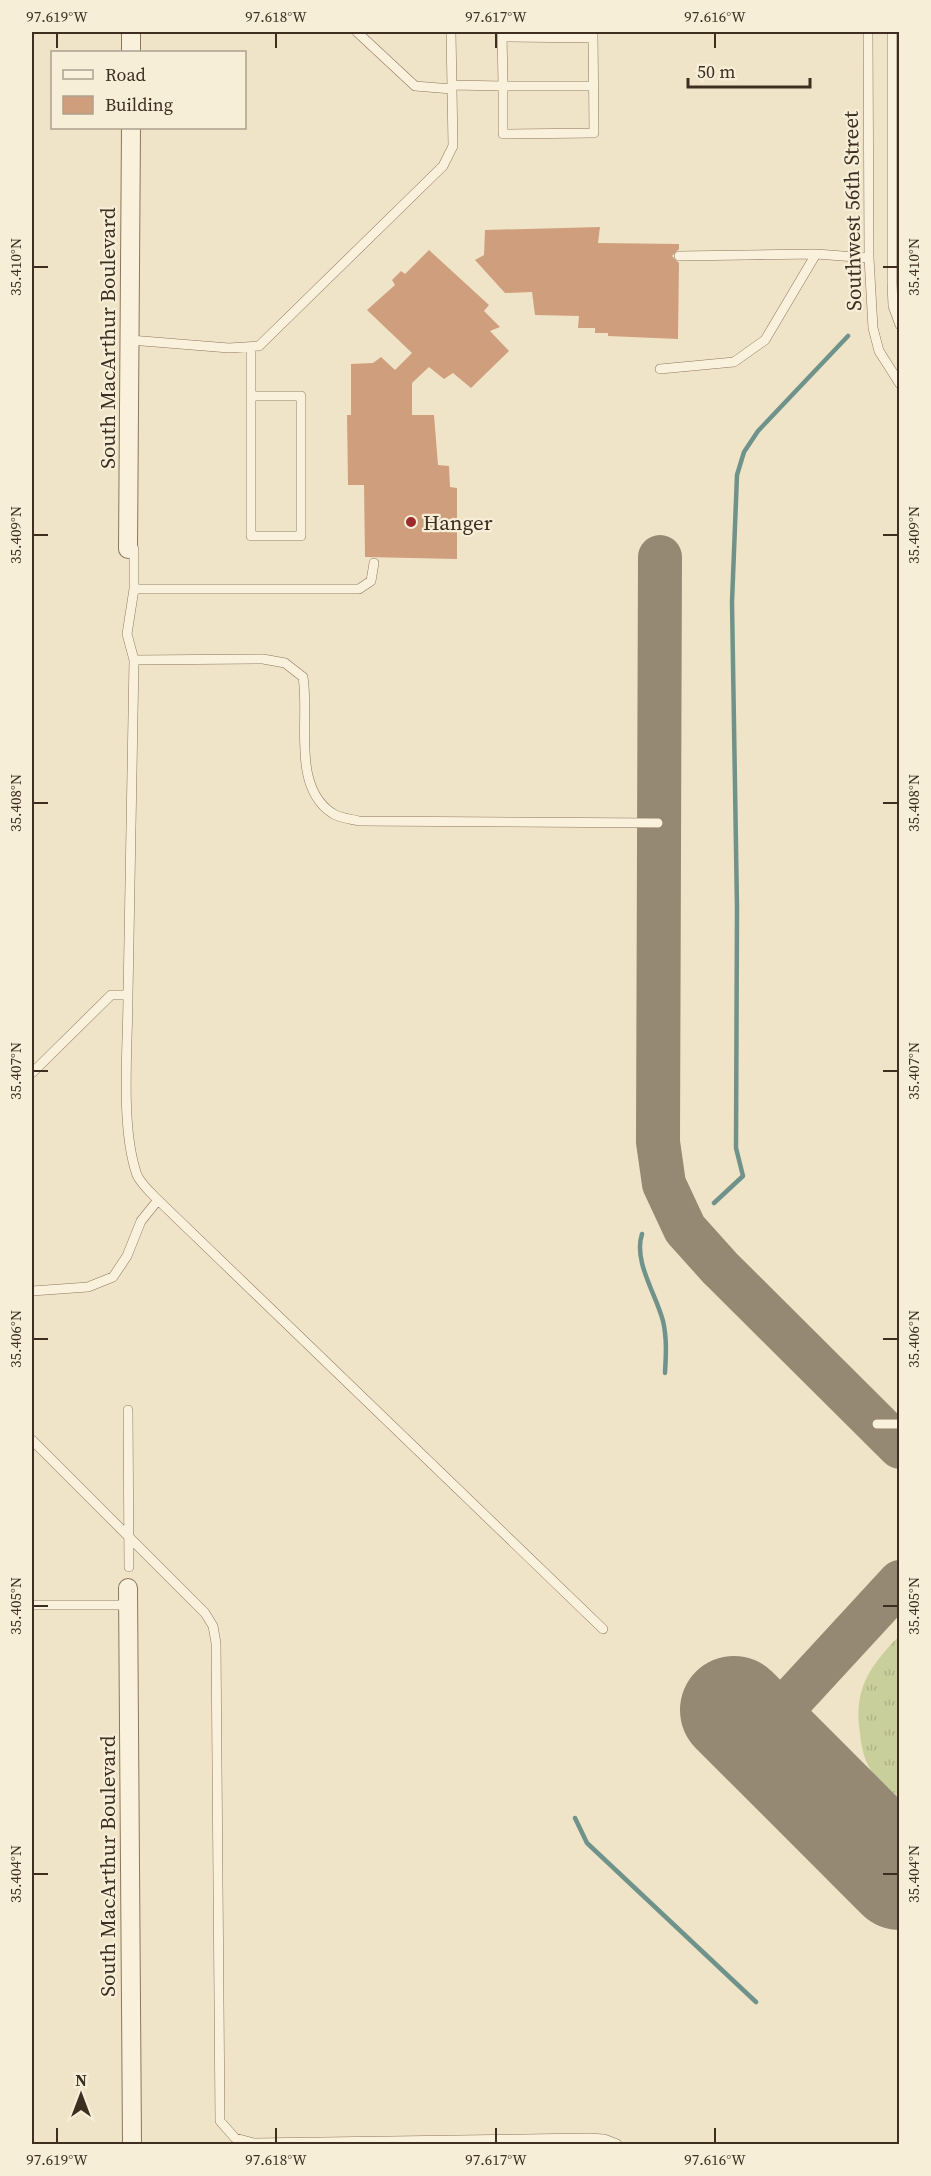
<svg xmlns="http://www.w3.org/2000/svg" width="931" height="2176" font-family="'Source Serif 4',serif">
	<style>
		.grass { fill: url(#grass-tufts) }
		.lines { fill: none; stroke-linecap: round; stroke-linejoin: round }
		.stream { stroke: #6f938a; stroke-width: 4.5 }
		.taxiway { stroke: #968974; stroke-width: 44 }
		.runway { stroke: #968974; stroke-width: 108 }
		.building { fill: #cf9f7d }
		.lane-casing { stroke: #8d765c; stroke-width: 10 }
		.street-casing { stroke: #8d765c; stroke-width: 20 }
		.lane { stroke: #faf1dc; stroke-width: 9 }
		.street { stroke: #faf1dc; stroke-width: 18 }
		.ticks { fill: none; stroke: #3d2e20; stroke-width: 2 }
		.poi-dot { fill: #9e2a2b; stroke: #f7eed8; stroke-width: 2 }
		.labels { text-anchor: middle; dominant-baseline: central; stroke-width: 4.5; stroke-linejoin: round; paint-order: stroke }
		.street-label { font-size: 21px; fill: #3d2e20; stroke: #f7eed8 }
		.poi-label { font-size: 21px; fill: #3d2e20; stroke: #f7eed8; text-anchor: start }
		.neatline { fill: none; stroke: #3d2e20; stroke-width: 2 }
		.ticks-label { font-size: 15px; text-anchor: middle; fill: #3d2e20 }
	</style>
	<defs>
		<pattern id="grass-tufts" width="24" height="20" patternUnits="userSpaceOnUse" patternTransform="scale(1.5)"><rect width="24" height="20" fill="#c9cf9b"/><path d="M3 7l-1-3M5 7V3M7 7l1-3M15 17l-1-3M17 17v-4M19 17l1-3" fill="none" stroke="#aeb285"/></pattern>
	</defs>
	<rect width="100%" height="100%" fill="#f0e4c8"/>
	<path class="grass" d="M899 1636V1798C890 1789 877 1780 870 1769 864 1758 861 1746 860 1733 853 1689 870 1666 899 1636Z"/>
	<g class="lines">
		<path class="stream" d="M714 1203 743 1176 736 1148 737 908 732 602 737 475 744 452 758 431 848 336
			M642 1234C633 1261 656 1294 663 1321 667 1338 666 1355 665 1373
			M575 1818 587 1843 756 2002"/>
		<path class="taxiway" d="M660 557 658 1142 664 1184 685 1229 720 1268 900 1447
			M759 1735 900 1582"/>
		<path class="runway" d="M734 1710 900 1876"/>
	</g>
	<path class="building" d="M600 227 598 243 679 244V249L672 256 679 263 678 339 608 336V333H595V328H578L579 316 535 315 532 292 505 293 475 260 484 255 485 230Z
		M429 250 489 305 484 311 500 327 490 331 509 351 471 388 453 373 444 379 429 367 412 383V415H434L438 465 449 466 450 487 457 488V559L365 557 364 485H348L347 415H351V364L373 363 381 357 395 370 412 353 367 310 395 285 392 280 401 271 405 274Z"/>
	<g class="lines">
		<defs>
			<path id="lane" d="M357 32 415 86 452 89
				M502 32 503 86H593
				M868 32 869 258 873 328 879 351 900 384
				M892 32V283L893 306 900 325
				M502 37 593 38
				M452 85 503 86V134L594 133 593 32
				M679 256 816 254 869 258
				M130 340 229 348 259 346 443 166 453 146 451 32
				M251 347V536H301V396H251
				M660 369 734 362 765 340 816 254
				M134 589H359L371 581 374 563
				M134 660 263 659 285 663 303 677C310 718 291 786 332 813 339 818 351 819 359 821L658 823
				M32 1073 111 995H128L134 660 127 634 134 589V549
				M158 1200 603 1629
				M32 1291 88 1287 113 1277 127 1256 141 1221 158 1200C151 1193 141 1184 137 1175 120 1127 128 1046 128 995
				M128 1410 129 1567
				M877 1424H900
				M32 1440 205 1613 213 1626 216 1643 220 2121 235 2138 254 2143 588 2138 604 2139 617 2144
				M32 1605H128"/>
			<path id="street" d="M131 52V32
				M128 549 131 128
				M128 1588 132 2144"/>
		</defs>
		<use href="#lane" class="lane-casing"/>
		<use href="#street" class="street-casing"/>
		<use href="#lane" class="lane"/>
		<use href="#street" class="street"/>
	</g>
	<path class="ticks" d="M57 33V48M276 33V48M496 33V48M715 33V48M33 267H48M883 267H898M33 535H48M883 535H898M33 803H48M883 803H898M33 1071H48M883 1071H898M33 1339H48M883 1339H898M33 1606H48M883 1606H898M33 1874H48M883 1874H898M57 2128V2143M276 2128V2143M496 2128V2143M715 2128V2143"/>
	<circle class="poi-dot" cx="411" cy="522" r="6"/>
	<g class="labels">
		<g class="street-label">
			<text transform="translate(852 211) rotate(-91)">Southwest 56th Street</text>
			<text transform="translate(107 338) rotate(-90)">South MacArthur Boulevard</text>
			<text transform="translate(107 1866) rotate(-90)">South MacArthur Boulevard</text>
		</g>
		<g class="poi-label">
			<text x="423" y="522">Hanger</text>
		</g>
	</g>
	<rect width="931" height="2176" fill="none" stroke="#f7eed8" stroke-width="66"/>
	<rect x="51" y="51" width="195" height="78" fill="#f7eed8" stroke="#ada18e" stroke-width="1.5"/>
	<rect x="63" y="70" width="30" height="9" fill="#faf1dc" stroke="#ada18e" stroke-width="1.5"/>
	<text x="105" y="81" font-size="18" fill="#3d2e20">Road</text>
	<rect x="63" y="96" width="30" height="18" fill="#cf9f7d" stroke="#ada18e" stroke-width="1.5"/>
	<text x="105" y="111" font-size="18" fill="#3d2e20">Building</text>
	<g transform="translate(81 2095)" stroke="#f7eed8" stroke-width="4.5" paint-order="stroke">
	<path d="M0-4.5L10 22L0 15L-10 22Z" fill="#3d2e20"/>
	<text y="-9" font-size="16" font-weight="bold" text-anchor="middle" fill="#3d2e20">N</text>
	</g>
	<path d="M688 78v9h122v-9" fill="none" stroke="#3d2e20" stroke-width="3"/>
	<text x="697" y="78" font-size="18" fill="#3d2e20" stroke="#f7eed8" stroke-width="4.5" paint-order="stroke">50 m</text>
	<rect x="33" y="33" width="865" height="2110" class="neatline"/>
	<g class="ticks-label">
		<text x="57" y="22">97.619°W</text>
		<text x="276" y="22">97.618°W</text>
		<text x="496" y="22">97.617°W</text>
		<text x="715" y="22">97.616°W</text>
		<text transform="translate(16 267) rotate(-90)" y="5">35.410°N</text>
		<text transform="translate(914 267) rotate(-90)" y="5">35.410°N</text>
		<text transform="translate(16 535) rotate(-90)" y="5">35.409°N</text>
		<text transform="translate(914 535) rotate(-90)" y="5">35.409°N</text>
		<text transform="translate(16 803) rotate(-90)" y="5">35.408°N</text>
		<text transform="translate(914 803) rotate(-90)" y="5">35.408°N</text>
		<text transform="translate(16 1071) rotate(-90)" y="5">35.407°N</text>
		<text transform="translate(914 1071) rotate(-90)" y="5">35.407°N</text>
		<text transform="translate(16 1339) rotate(-90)" y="5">35.406°N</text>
		<text transform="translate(914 1339) rotate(-90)" y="5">35.406°N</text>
		<text transform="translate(16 1606) rotate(-90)" y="5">35.405°N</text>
		<text transform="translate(914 1606) rotate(-90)" y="5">35.405°N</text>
		<text transform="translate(16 1874) rotate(-90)" y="5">35.404°N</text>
		<text transform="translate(914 1874) rotate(-90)" y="5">35.404°N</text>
		<text x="57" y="2165">97.619°W</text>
		<text x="276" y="2165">97.618°W</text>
		<text x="496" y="2165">97.617°W</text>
		<text x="715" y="2165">97.616°W</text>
	</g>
</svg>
